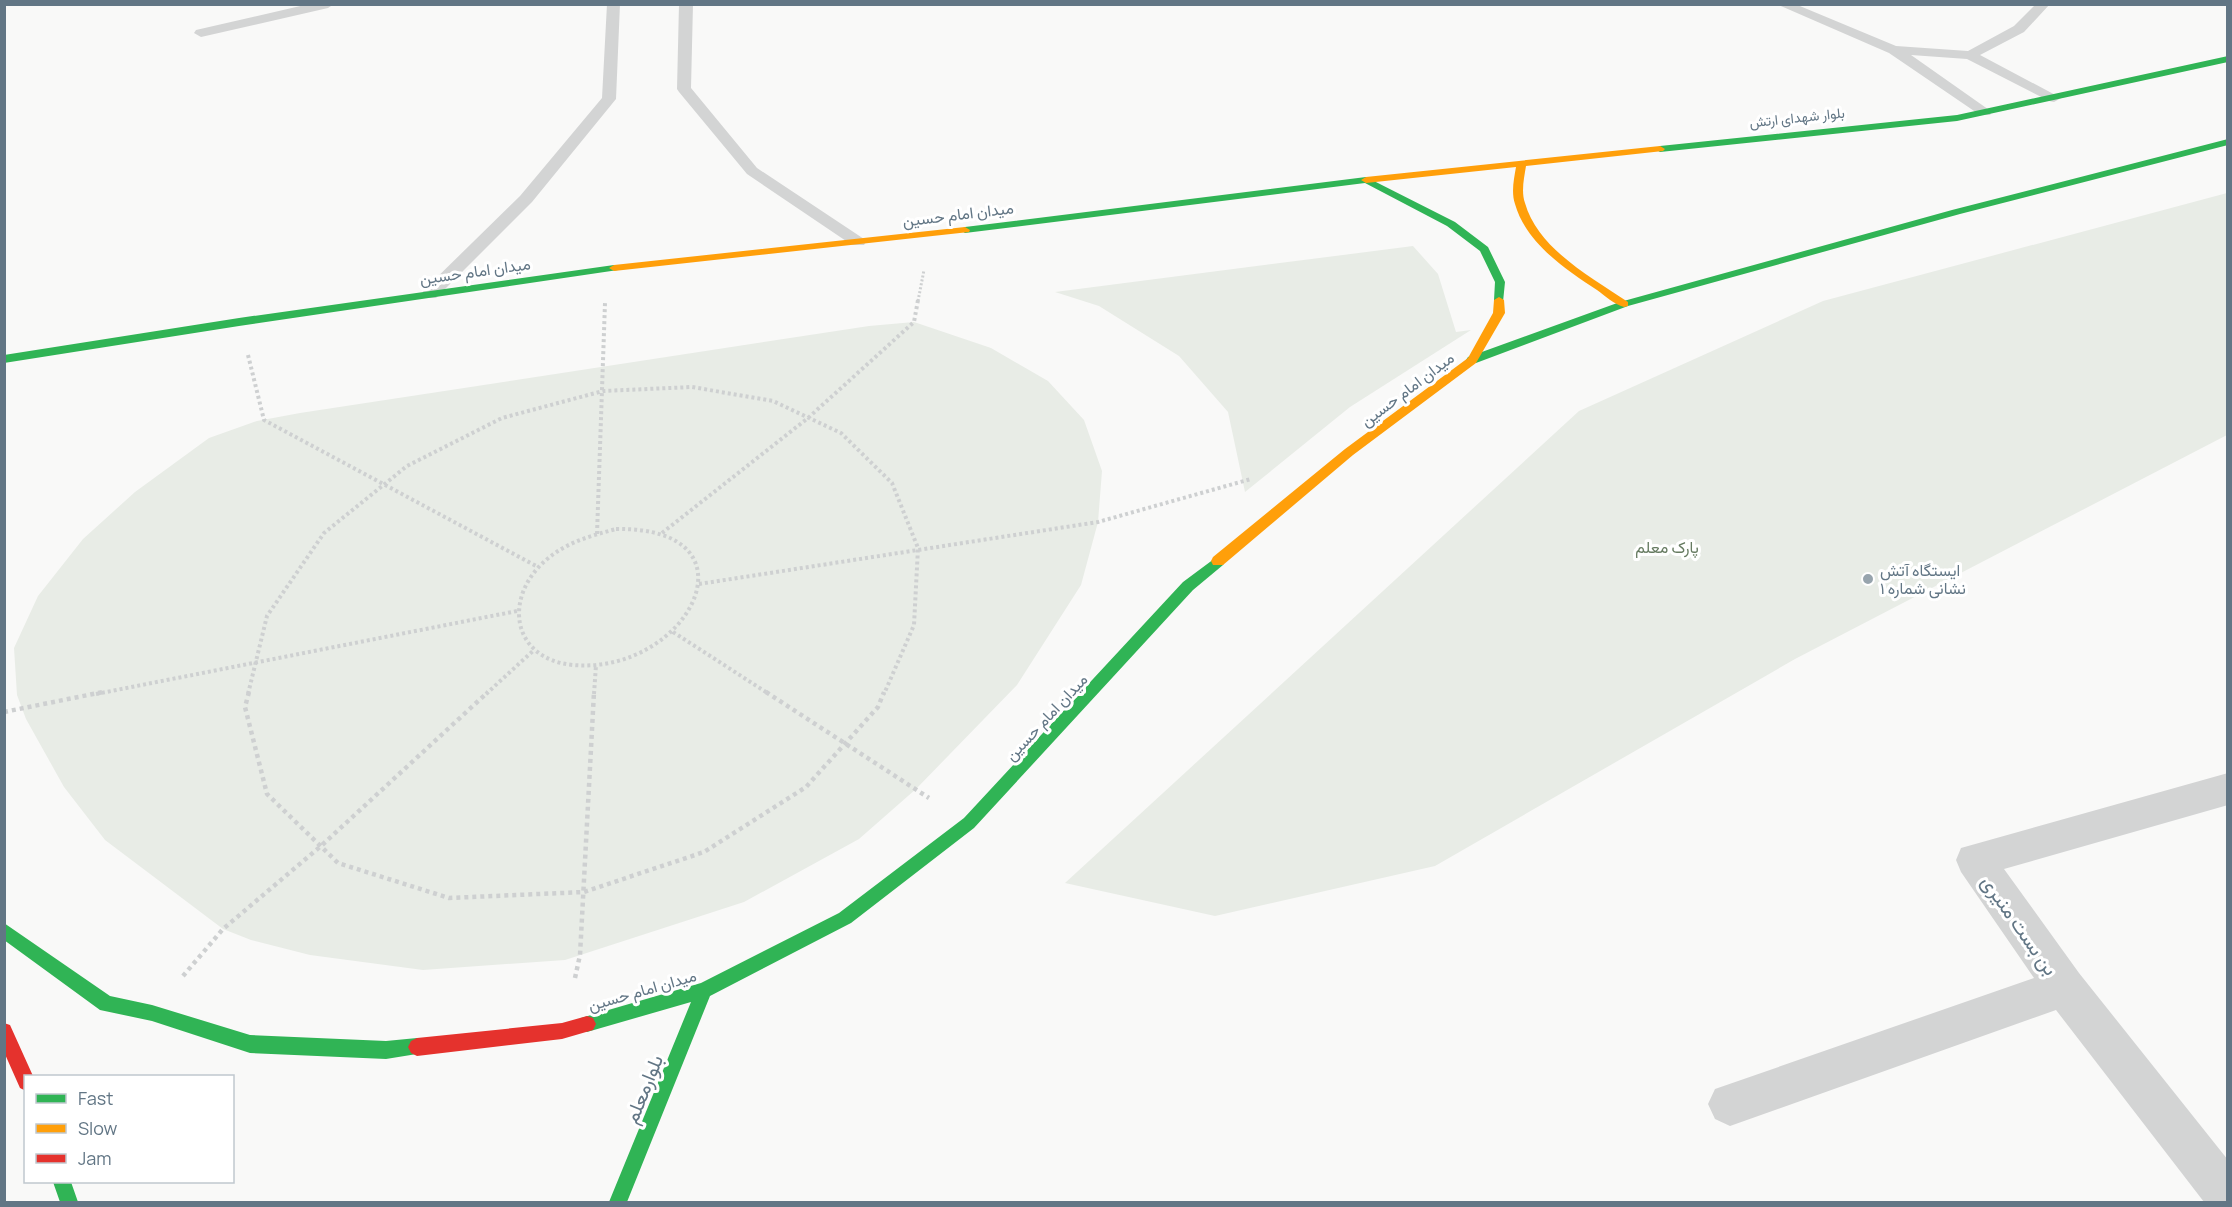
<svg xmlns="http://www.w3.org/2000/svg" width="2232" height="1207" font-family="Manrope,Vazirmatn,sans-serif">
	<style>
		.green { fill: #e8ece6 }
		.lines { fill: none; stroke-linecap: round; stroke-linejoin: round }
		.path-far2 { stroke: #ced0d1; stroke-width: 3; stroke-dasharray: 2 2; stroke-linecap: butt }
		.path-far1 { stroke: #ced0d1; stroke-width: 4; stroke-dasharray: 3 3; stroke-linecap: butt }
		.path { stroke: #ced0d1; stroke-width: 4.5; stroke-dasharray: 4 4; stroke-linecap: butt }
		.lane { fill: #d3d4d4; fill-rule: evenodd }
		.street { fill: #d3d4d4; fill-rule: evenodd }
		.fast { fill: #30b455; fill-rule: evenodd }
		.slow { fill: #ff9f0a; fill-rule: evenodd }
		.jam { fill: #e5322d; fill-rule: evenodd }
		.poi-dot { fill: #97a4ad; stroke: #fff; stroke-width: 2 }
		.labels { text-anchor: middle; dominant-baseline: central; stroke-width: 6; stroke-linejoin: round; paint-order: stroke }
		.far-street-label { font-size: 14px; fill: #627685; stroke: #fff }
		.street-label { font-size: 16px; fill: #627685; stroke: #fff }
		.park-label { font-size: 16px; fill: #667b61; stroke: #fff }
		.poi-label { font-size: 16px; fill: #627685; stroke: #fff; text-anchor: start }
		.near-street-label { font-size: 20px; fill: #627685; stroke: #fff }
	</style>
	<rect width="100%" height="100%" fill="#f9f9f8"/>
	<path class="green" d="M2227 193V435L1795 659 1435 866 1215 916 1065 883 1579 411 1823 301Z
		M1413 246 1438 274 1456 332 1471 330 1350 407 1245 492 1228 412 1179 356 1099 306 1055 292Z
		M914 322 991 348 1048 381 1084 420 1102 471 1098 522 1081 585 1017 685 916 789 859 839 744 902 565 960 423 970 310 955 251 940 223 929 105 840 64 787 26 719 17 695 14 648 38 596 83 539 135 492 209 438 257 421 300 413 869 326Z"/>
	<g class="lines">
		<path class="path-far2" d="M918 301 924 270"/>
		<path class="path-far1" d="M248 355 264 420 538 567
			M616 529C764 527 689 675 573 665 511 659 503 597 546 560 567 542 590 536 616 529Z
			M662 533 808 418 914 322 918 300
			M597 534 605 303
			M699 584 1098 522 1251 479
			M673 632 769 694
			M96 694 517 611
			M248 694 267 616 324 533 407 466 502 418 603 391 692 387 773 401 841 433 892 483 918 548 914 625 884 694
			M486 694 534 650
			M594 694 596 665"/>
		<path class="path" d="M249 692 245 707 267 794 338 863 449 898 584 892 704 852 806 787 878 707 884 692
			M766 692 929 798
			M4 712 103 692
			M183 976 223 929 321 846 488 692
			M575 978 580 955 594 692"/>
		<path class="lane" d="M309 4H334L328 8 201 37 194 33 196 30Z
			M607 4H620L616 99 532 202 436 298H424L422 294 424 290 520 196 602 98Z
			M679 4H693L691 88 757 168 864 239 866 242 864 245H852L747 174 679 92 677 89Z
			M1776 4H1795L1896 46 1968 51 2014 26 2036 4H2050L2024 32 1980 55 2061 98 2054 102 2049 101 1967 59 1911 55 1992 112 1990 115H1980L1889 53Z"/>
		<path class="street" d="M2228 773V805L2004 869 2079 973 2228 1160V1202H2204L2056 1010 1730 1126 1715 1119 1708 1104 1715 1089 2034 978 1961 872 1956 860 1961 848Z"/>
		<path class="fast" d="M2228 56V62L1957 121 1660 152 1655 149 1660 146 1957 115Z
			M2228 139V145L1960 214 1628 306 1476 363H1468L1466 360 1468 357 1620 302 1952 210Z
			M1366 177 1455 222 1488 247 1505 282 1503 302H1495L1494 300 1495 282 1480 251 1447 226 1365 183 965 233 960 230 965 227Z
			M614 265 618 266V270L239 326 4 363V355L239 318Z
			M1218 556 1223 557 1225 561 1223 565 1193 590 974 828 851 923 710 996 627 1202H609L691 1002 587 1032 581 1030 578 1024 581 1018 701 983 839 913 964 818 1183 582Z
			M4 923 110 996 152 1005 250 1035 386 1041 417 1038 423 1041 426 1047 423 1053 386 1059 250 1053 152 1021 100 1010 4 940Z
			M53 1182H71L78 1202H60Z"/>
		<path class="slow" d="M1660 146 1665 149 1663 151 1526 166C1524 178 1521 192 1525 203 1538 249 1591 277 1628 302V306L1624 307C1614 304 1605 296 1597 290 1565 269 1526 243 1515 204 1511 192 1514 179 1516 167L1366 183 1361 180 1366 177Z
			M965 227 970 230 969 232 614 271 609 268 614 265Z
			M1499 297 1504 300 1505 313 1476 363 1353 455 1223 565H1213L1211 561 1213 557 1345 449 1468 358 1493 313 1494 300Z"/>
		<path class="jam" d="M587 1016 593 1018 596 1024 593 1030 562 1039 417 1056 411 1053 408 1047 411 1041 417 1038 562 1023Z
			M4 1023 10 1025 33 1076H26V1091L20 1088 4 1052Z"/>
	</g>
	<circle class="poi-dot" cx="1868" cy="579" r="6"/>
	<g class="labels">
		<g class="far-street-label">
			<text transform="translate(1797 117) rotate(-6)">بلوار شهدای ارتش</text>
		</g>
		<g class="street-label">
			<text transform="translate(958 214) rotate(-7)">میدان امام حسین</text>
			<text transform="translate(475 271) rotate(-8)">میدان امام حسین</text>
			<text transform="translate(1407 389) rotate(-37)">میدان امام حسین</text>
			<text transform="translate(1046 717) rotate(-47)">میدان امام حسین</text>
			<text transform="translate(642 990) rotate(-16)">میدان امام حسین</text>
		</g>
		<g class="park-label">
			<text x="1667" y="547">پارک معلم</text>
		</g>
		<g class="poi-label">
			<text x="1880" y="570">ایستگاه آتش<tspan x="1880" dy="18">نشانی شماره ۱</tspan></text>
		</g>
		<g class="near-street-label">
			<text transform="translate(2020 925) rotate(55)">بن بست منیری</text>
			<text transform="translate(643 1089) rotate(-68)">بلوارمعلم</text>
		</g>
	</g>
	<rect width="2232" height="1207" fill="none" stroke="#627685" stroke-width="12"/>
	<rect x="24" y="1075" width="210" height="108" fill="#ffffff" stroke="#c0c8ce" stroke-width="1.5"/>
	<rect x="36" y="1094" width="30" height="9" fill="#30b455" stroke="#c0c8ce" stroke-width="1.5"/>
	<text x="78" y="1105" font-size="18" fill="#627685">Fast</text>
	<rect x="36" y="1124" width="30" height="9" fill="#ff9f0a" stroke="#c0c8ce" stroke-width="1.5"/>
	<text x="78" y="1135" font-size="18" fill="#627685">Slow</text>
	<rect x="36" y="1154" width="30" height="9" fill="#e5322d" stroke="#c0c8ce" stroke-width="1.5"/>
	<text x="78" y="1165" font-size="18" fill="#627685">Jam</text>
</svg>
